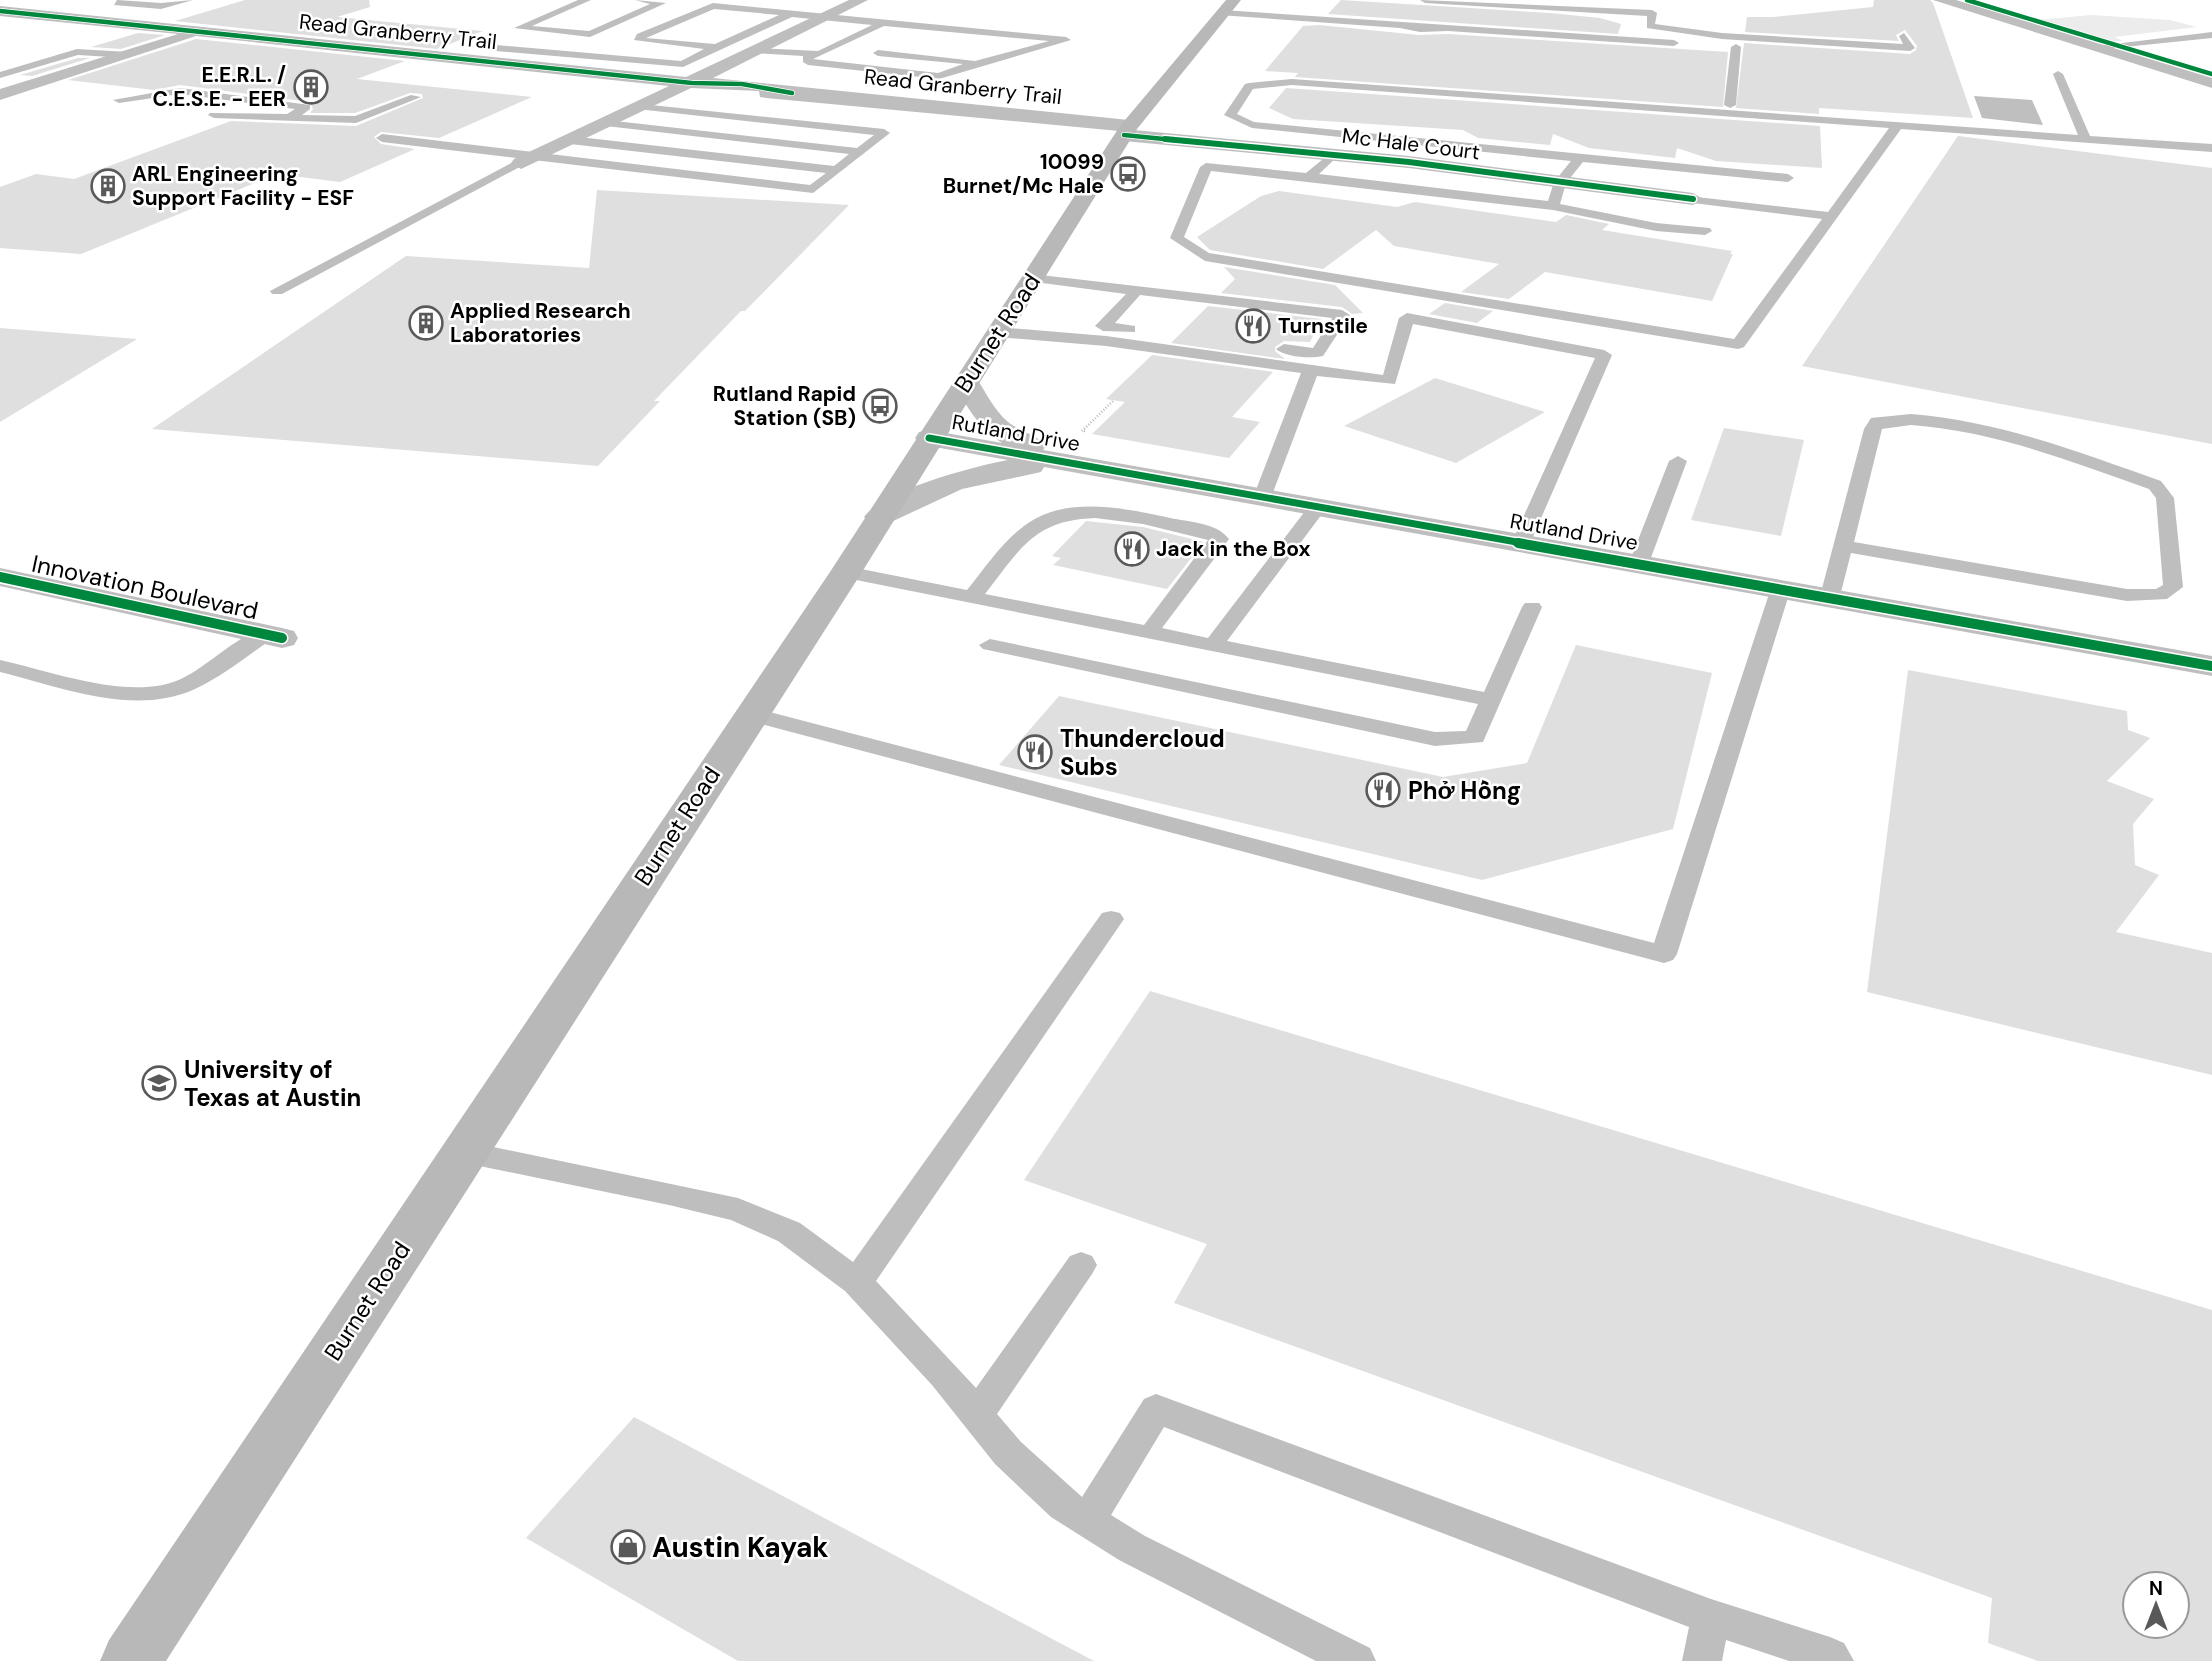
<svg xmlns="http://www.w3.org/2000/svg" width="2212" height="1661" font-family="'DM Sans',sans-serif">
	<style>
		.green { fill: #ececec }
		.water { fill: #bfbfbf }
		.building { fill: #dfdfdf; fill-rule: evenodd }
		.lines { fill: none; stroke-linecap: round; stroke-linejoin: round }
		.path { stroke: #b9b9b9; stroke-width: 2.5; stroke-dasharray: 1 2; stroke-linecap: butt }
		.service { fill: #bebebe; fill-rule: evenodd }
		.minor { fill: #bebebe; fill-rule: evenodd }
		.tertiary { fill: #bebebe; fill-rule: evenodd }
		.secondary { fill: #b8b8b8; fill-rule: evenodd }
		.cycleway-far3-casing { stroke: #fff; stroke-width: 6 }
		.cycleway-far2-casing { stroke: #fff; stroke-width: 9 }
		.cycleway-far1-casing { stroke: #fff; stroke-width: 10 }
		.cycleway-casing { stroke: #fff; stroke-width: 13 }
		.cycleway-far3 { stroke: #00873e; stroke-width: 4.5 }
		.cycleway-far2 { stroke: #00873e; stroke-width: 6 }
		.cycleway-far1 { stroke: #00873e; stroke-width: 7 }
		.cycleway { stroke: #00873e; stroke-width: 10 }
		.labels { text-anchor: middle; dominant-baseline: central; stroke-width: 5; stroke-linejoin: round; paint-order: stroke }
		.far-street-label { font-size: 21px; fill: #000; stroke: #fff }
		.far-poi-label { font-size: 21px; font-weight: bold; fill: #000; stroke: #fff; text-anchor: start }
		.street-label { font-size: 24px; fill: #000; stroke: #fff }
		.poi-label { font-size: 24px; font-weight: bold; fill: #000; stroke: #fff; text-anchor: start }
		.near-poi-label { font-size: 28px; font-weight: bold; fill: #000; stroke: #fff; text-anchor: start }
	</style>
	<rect width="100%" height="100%" fill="#fff"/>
	<path class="green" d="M2091 15 2170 20 2197 27 2114 37 2123 41C2090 44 2059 30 2028 21Z"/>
	<path class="water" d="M1974 96 2032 100 2043 125 1982 118Z"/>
	<path class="building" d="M245 0H369L370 7 337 17 483 31 437 49 175 21Z
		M1341 0 1550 13 1600 18 1621 24 1618 34 1328 14Z
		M1874 0H1930L1933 3 1973 118 1819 108V114L1736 108 1744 43 1910 54 1916 50 1917 46 1905 30 1896 35 1899 41 1745 32 1747 17H1773L1873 7Z
		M1319 25 1419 35 1448 34 1728 52 1723 107 1295 77 1298 73 1265 71 1303 26Z
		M138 33 165 35 121 49 91 47Z
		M196 39 405 61 357 79 532 97 439 138 381 132 374 137 381 144 415 149 340 182 277 174 81 254 0 248V187L36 174 74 179 231 121 356 126 423 98 422 94 410 93 355 113H310L313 109 310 102 180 85 154 90 68 80Z
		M78 58H90L32 76 20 75Z
		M1286 88 1820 126 1822 168 1716 161 1677 148 1675 158 1589 148 1553 134 1550 145 1478 138 1463 130 1293 119 1269 108Z
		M1958 136 2212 168V444L1802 366Z
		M597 190 849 205 745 311H741L654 401H660L598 466 152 429 406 256 589 268Z
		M1279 191 1397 207 1415 202 1556 222 1566 215 1609 224 1602 230 1732 251 1730 254H1733L1712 301 1545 272 1509 299 1461 292 1499 264 1394 246 1376 230 1323 269 1210 250 1197 237 1261 196Z
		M1224 267 1335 285 1363 313 1352 314 1342 307 1221 293 1235 279Z
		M1445 303 1493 311 1477 323 1429 314Z
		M1208 306 1321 319 1310 342 1284 341 1275 347V351L1285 359 1171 343Z
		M0 328 137 339 0 422Z
		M1152 355 1273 372 1232 417 1260 422 1229 458 1092 434 1125 402 1106 399Z
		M1435 378 1545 412 1456 463 1344 426Z
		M1724 428 1804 440 1781 536 1691 520Z
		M1086 521 1143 527 1204 542 1167 589 1053 565 1061 558 1052 556Z
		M1576 645 1712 673 1673 829 1482 880 999 765 1059 696 1443 777 1527 763Z
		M1908 670 2127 711 2128 730 2150 738 2107 781 2154 799 2133 824 2135 865 2159 875 2116 932 2212 953V1075L1867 992Z
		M1150 991 2212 1310V1661H2038L1988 1643 1992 1598 1174 1303 1207 1244 1024 1180ZM2135 1584H2177V1626H2135Z
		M634 1417 1094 1661H738L526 1538Z"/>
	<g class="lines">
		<path class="path" d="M1085 431H1082L1114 400"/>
		<path class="service" d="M117 0 161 3 193 0 161 9 114 5Z
			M578 0H591L532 26 589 31 650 4 635 0 666 3 590 37 514 28Z
			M1420 0 1652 10 1657 13 1655 24 1722 33 1903 44 1899 36 1904 33 1915 48 1910 51 1722 39 1647 28V16L1425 3Z
			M713 3 1066 37 1071 40 939 79 808 65 803 62V56L753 53 752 51 757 48 818 51 872 25 792 17 683 67 496 51 491 48 496 45 681 61 704 49 634 40 637 34ZM714 9 779 15 715 44 646 38ZM884 26 1049 41 975 61 878 50 873 53 878 56 963 64 938 73 813 59Z
			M1222 10 1674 40 1679 43 1674 46 1448 31 1420 32 1400 28 1219 15Z
			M2212 32V38L2095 50 2090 47Z
			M1736 44 1741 47 1736 105 1730 108 1724 105 1731 47Z
			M77 49 128 52 133 55 128 58 78 55 0 78V72Z
			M2058 71 2063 74 2090 136 2212 144V152L1901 129 1744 347 1738 349 1205 261 1170 238 1200 167 1206 163 1306 173 1334 150 1340 154 1319 174 1548 201 1554 182 1571 161 1252 128 1224 115 1245 84 1249 83 1292 79 2078 135 2053 74ZM1292 85 1889 128 1828 212 1688 196 1686 199 1693 203 1822 219 1734 339 1209 253 1184 237 1211 171 1553 210 1656 231 1705 235 1712 231 1710 228 1656 223 1560 204 1566 183 1583 162 1788 182 1794 178 1788 174 1254 122 1237 114 1253 89Z
			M180 88 310 105V109L302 115 355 116 411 95 421 97 356 123 214 118 208 115 210 113 287 114 295 109 180 94 119 103 113 100Z
			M641 104 884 129 890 133 813 193 382 142 376 138 382 134 810 185 826 173 570 144 564 140 570 136 834 166 849 154 606 126 600 123 606 120 857 148 874 135 637 109V105Z
			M517 160 527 163 282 294H272L270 291Z
			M1032 274 1342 310 1350 315 1323 356C1310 359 1285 357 1276 349L1284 344 1313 348 1332 318 1140 295 1115 323 1135 326V332L1103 331 1095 326 1126 294 1027 281V275Z
			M1407 313 1604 350 1612 355 1529 546 1522 548 1512 542 1595 358 1413 324 1395 384 1317 376 1272 495 1263 501 1254 495 1301 373 1106 346 997 337 989 332 997 327 1106 336 1383 375 1399 318Z
			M1911 414C1999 421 2079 452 2161 481L2174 498 2183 587 2167 599 2127 601 1851 553 1840 596 1837 600H1823L1820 596 1864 429 1871 418ZM1911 425C1994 431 2070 461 2149 489L2156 498 2163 585 2156 589H2127L1854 542 1882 429Z
			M1678 456 1687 461 1649 563 1639 569 1632 567 1629 563 1669 461Z
			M1319 500 1328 506 1227 641 1484 692 1522 607 1525 603H1539L1542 607 1483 742 1435 746 983 649 979 645 990 639 1435 732 1466 731 1478 704 846 578 836 572 846 566 967 590C985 568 1001 543 1024 526 1064 495 1125 508 1170 518 1188 522 1216 522 1229 539L1162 628 1208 638 1312 502ZM1095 518 1143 524 1208 540 1144 625 985 594C1020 549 1034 520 1095 518Z
			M1781 582 1791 588 1677 954 1673 960 1664 963 742 719 739 714 750 707 758 709 1654 943 1771 588Z
			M265 629 275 635 272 639C247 656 223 676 195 689 134 717 61 687 0 672V660C51 671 131 702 181 679 209 666 235 636 265 629Z
			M1111 911 1120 913 1124 919 876 1281 976 1388 1070 1256 1081 1252 1092 1256 1097 1265 1092 1274 997 1414 1021 1442 1082 1497 1144 1399 1156 1394 1711 1599 1830 1637 1844 1643 1854 1661H1789L1726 1640 1722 1661H1682L1689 1627 1164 1427 1111 1515 1145 1536 1370 1648 1376 1661H1316L1119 1560 1051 1517 995 1464 932 1385 845 1291 778 1241 731 1220 669 1205 465 1163 454 1160 450 1152 454 1144 465 1141 738 1198 800 1223 853 1262 1102 913Z"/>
		<path class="minor" d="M849 0H868L713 78 1129 120 1138 126 1134 130 1409 156 1693 193 1703 199 1693 205 1409 168 1124 141 1115 135 1119 131 766 98 760 97 759 91 691 88 521 169 511 163 514 159 669 86 196 36 0 100V89L178 34 0 16V6L686 77Z
			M1933 0H1956L2212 78V88Z
			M0 568 282 628 294 631 298 638 294 645 282 648 0 586Z"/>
		<path class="tertiary" d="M966 373 975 376C986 392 993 409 1008 422 1019 431 1038 435 1046 446L1043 450 2212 656V676L1044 467 1041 472 962 489 889 523 879 526 869 523 864 517C883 490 975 466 1008 460L929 446 919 444 915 438 919 432 929 430 1002 443C979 428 965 405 953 381L957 376Z"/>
		<path class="secondary" d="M1226 0H1241L1137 129 862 572 166 1661H100L109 1640 830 572 1120 126Z"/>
		<defs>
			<path id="cycleway-far3" d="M1967 0 2212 74
				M0 11 692 83 742 84 792 93
				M1124 135 1184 141"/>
			<path id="cycleway-far2" d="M1165 139 1409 162 1693 199"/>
			<path id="cycleway-far1" d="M929 438 1528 544"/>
			<path id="cycleway" d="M1518 543 2212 666
				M0 577 282 638"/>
		</defs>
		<use href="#cycleway-far3" class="cycleway-far3-casing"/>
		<use href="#cycleway-far2" class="cycleway-far2-casing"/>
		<use href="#cycleway-far1" class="cycleway-far1-casing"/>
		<use href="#cycleway" class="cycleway-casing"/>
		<use href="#cycleway-far3" class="cycleway-far3"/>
		<use href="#cycleway-far2" class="cycleway-far2"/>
		<use href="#cycleway-far1" class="cycleway-far1"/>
		<use href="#cycleway" class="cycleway"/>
	</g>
	<defs>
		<symbol id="building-ring" viewBox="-11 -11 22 22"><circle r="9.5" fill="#fff" stroke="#595959" stroke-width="1.5"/><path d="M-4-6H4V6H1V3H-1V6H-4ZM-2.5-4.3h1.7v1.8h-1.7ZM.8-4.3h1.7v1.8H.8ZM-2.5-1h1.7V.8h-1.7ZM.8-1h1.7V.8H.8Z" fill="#595959"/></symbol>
		<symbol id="bus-ring" viewBox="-11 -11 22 22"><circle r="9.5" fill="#fff" stroke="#595959" stroke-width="1.5"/><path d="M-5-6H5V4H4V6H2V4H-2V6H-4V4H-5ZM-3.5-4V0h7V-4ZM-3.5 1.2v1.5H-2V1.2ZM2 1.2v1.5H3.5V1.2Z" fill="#595959"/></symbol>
		<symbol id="restaurant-ring" viewBox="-11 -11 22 22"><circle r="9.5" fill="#fff" stroke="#595959" stroke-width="1.5"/><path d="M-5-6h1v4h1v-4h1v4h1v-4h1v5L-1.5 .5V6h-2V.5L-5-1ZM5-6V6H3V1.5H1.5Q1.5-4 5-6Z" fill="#595959"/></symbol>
		<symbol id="university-ring" viewBox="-11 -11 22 22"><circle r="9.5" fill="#fff" stroke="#595959" stroke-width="1.5"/><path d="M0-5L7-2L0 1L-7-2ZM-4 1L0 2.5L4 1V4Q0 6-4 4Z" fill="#595959"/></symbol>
		<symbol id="shop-ring" viewBox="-11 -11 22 22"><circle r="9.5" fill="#fff" stroke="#595959" stroke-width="1.5"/><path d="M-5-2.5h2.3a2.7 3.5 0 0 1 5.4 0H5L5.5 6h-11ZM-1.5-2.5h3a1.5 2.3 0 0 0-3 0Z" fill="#595959"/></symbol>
	</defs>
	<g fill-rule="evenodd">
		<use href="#building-ring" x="292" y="68" width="38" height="38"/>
		<use href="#bus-ring" x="1109" y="155" width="38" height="38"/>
		<use href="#building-ring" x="89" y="167" width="38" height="38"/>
		<use href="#building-ring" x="407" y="304" width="38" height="38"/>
		<use href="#restaurant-ring" x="1234" y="307" width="38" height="38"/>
		<use href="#bus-ring" x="861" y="387" width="38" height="38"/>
		<use href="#restaurant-ring" x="1113" y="530" width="38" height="38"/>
		<use href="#restaurant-ring" x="1016" y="733" width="38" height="38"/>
		<use href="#restaurant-ring" x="1364" y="771" width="38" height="38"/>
		<use href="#university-ring" x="140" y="1064" width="38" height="38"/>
		<use href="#shop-ring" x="609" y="1528" width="38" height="38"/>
	</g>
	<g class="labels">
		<g class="far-street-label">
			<text transform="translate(398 32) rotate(6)">Read Granberry Trail</text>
			<text transform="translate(963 87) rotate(6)">Read Granberry Trail</text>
			<text transform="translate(1411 144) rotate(7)">Mc Hale Court</text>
			<text transform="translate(1016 433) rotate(10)">Rutland Drive</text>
			<text transform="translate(1574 532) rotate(10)">Rutland Drive</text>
		</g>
		<g class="far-poi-label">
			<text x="286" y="75" text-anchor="end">E.E.R.L. /<tspan x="286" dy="24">C.E.S.E. - EER</tspan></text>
			<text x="1104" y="162" text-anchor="end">10099<tspan x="1104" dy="24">Burnet/Mc Hale</tspan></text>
			<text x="132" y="174">ARL Engineering<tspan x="132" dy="24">Support Facility - ESF</tspan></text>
			<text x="450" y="311">Applied Research<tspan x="450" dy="24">Laboratories</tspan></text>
			<text x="1278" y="326">Turnstile</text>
			<text x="856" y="394" text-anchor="end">Rutland Rapid<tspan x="856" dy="24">Station (SB)</tspan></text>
			<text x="1156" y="549">Jack in the Box</text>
		</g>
		<g class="street-label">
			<text transform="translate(997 333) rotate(-57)">Burnet Road</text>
			<text transform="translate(145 587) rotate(12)">Innovation Boulevard</text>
			<text transform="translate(677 826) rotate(-57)">Burnet Road</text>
			<text transform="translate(367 1301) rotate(-57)">Burnet Road</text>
		</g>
		<g class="poi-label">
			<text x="1060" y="738">Thundercloud<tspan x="1060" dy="28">Subs</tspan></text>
			<text x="1408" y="790">Phở Hồng</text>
			<text x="184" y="1069">University of<tspan x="184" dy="28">Texas at Austin</tspan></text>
		</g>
		<g class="near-poi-label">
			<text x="652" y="1547">Austin Kayak</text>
		</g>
	</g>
	<g transform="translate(2156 1605)"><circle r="33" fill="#ffffff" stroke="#999999" stroke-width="2"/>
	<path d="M0-5L12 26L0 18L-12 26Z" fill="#595959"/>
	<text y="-10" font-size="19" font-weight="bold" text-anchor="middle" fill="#000000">N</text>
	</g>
</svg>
